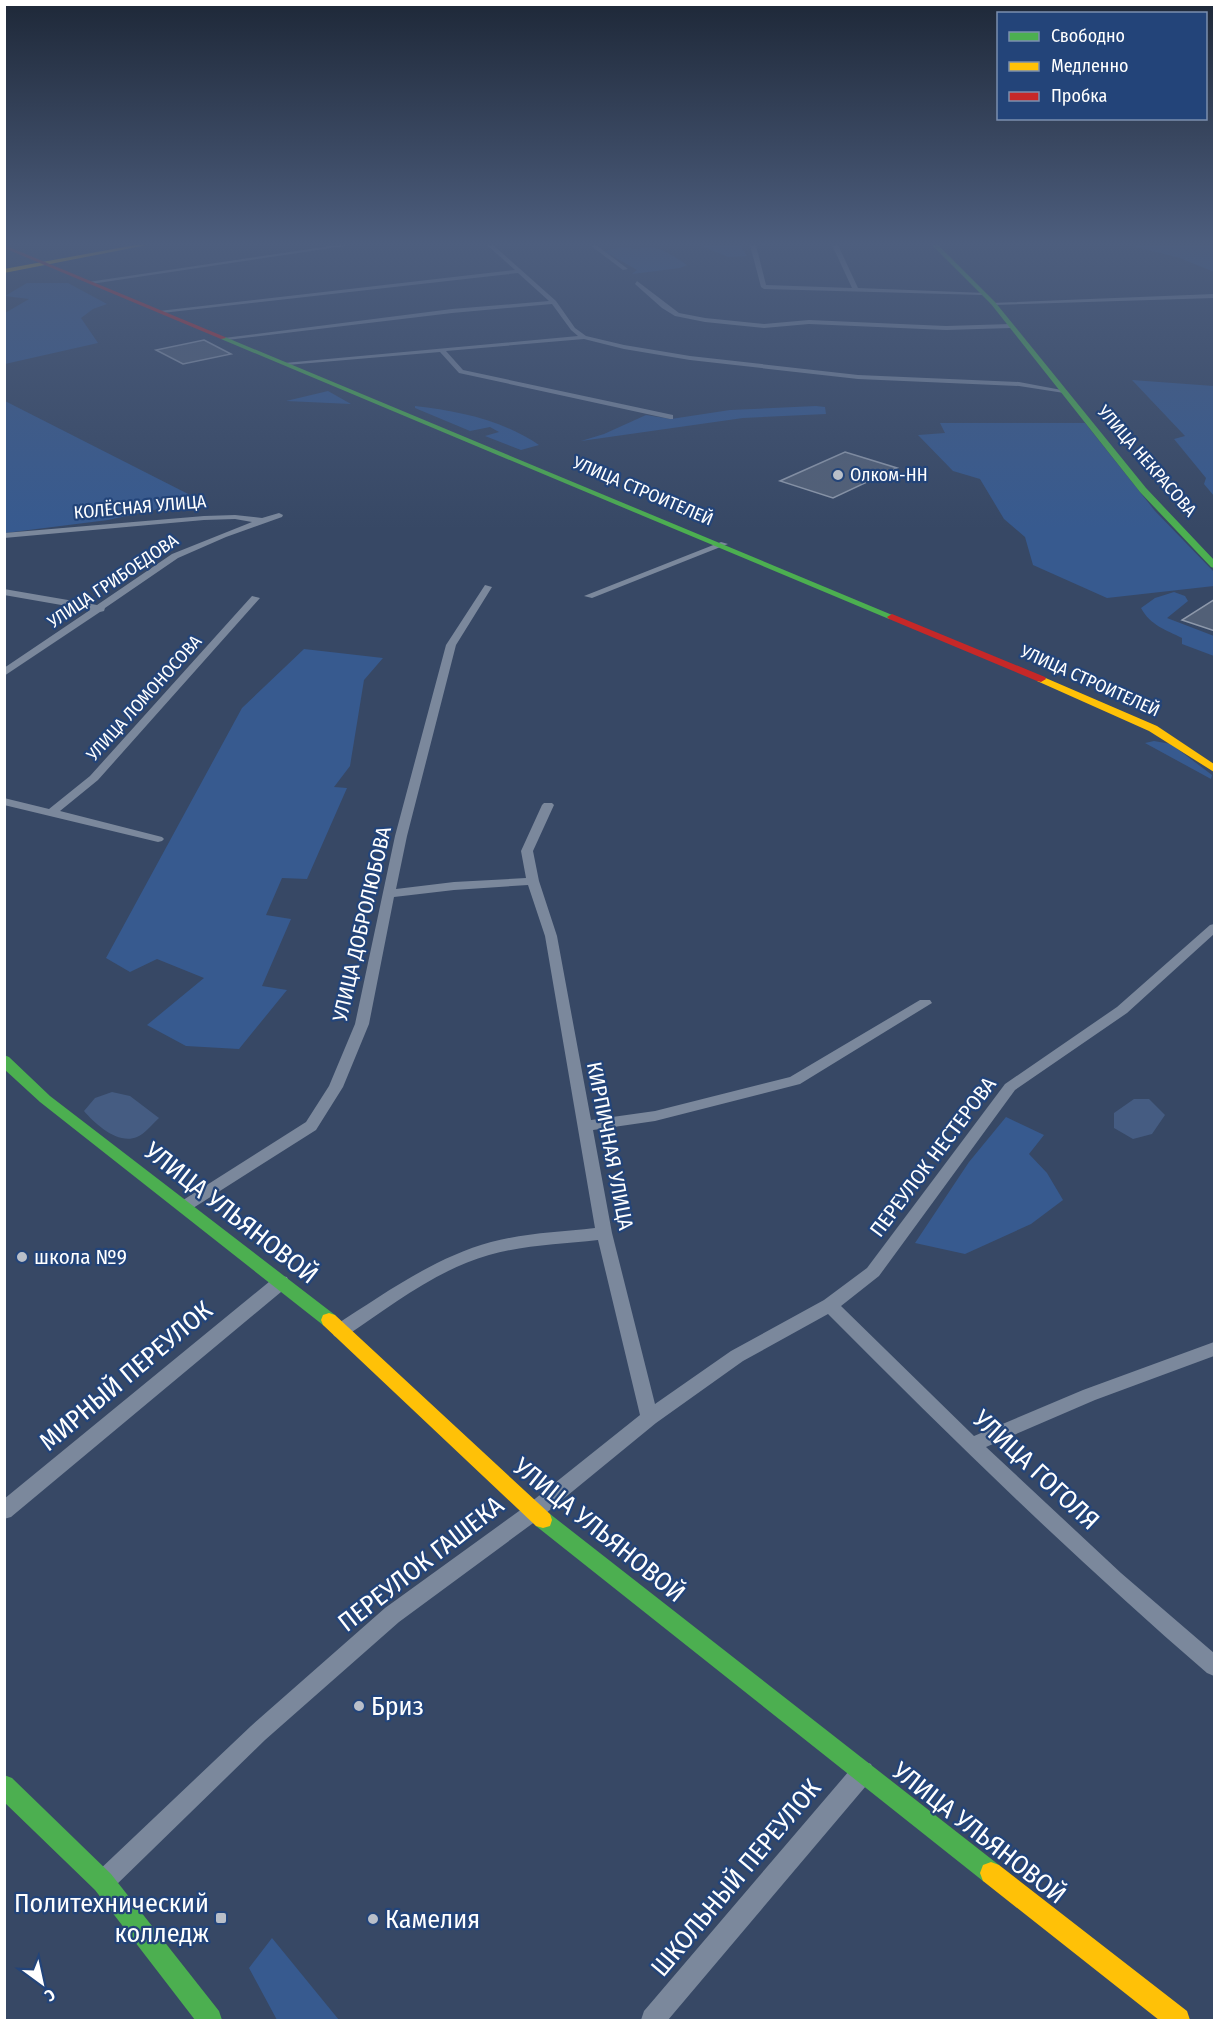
<svg xmlns="http://www.w3.org/2000/svg" width="1219" height="2025" font-family="'Fira Sans Condensed',sans-serif">
	<style>
		.green { fill: #375a8f }
		.water { fill: #455c82 }
		.building { fill: #526077; stroke: #8e99ab; stroke-width: 1.5 }
		.lines { fill: none; stroke-linecap: round; stroke-linejoin: round }
		.street { fill: #7b889c; fill-rule: evenodd }
		.fast { fill: #4caf50; fill-rule: evenodd }
		.slow { fill: #ffc107; fill-rule: evenodd }
		.jam { fill: #c62828; fill-rule: evenodd }
		.poi-dot { fill: #b9bfc9; stroke: #234479; stroke-width: 2 }
		.labels { text-anchor: middle; dominant-baseline: central; stroke-width: 4.5; stroke-linejoin: round; paint-order: stroke }
		.far-street-label { font-size: 18px; fill: #fff; stroke: #234479 }
		.far-poi-label { font-size: 18px; fill: #fff; stroke: #234479; text-anchor: start }
		.street-label { font-size: 21px; fill: #fff; stroke: #234479 }
		.poi-label { font-size: 21px; fill: #fff; stroke: #234479; text-anchor: start }
		.near-street-label { font-size: 26px; fill: #fff; stroke: #234479 }
		.near-poi-label { font-size: 26px; fill: #fff; stroke: #234479; text-anchor: start }
	</style>
	<rect width="100%" height="100%" fill="#374865"/>
	<path class="green" d="M699 245H740L747 256 728 257Z
		M1128 245H1214V272L1180 258Z
		M623 247 642 250 639 248C659 244 671 255 687 265L680 268 632 274 637 270 604 251Z
		M27 283H68L107 304 93 309 81 318 98 343 5 364V313L29 299 5 296Z
		M1132 380 1214 386V496L1204 484 1206 478 1174 439 1185 436Z
		M328 391 351 404 286 401Z
		M5 401 200 500 108 520 5 533Z
		M415 406C459 411 502 420 539 445L521 450 485 436 499 432 490 427 470 431 415 408Z
		M816 406 825 407 826 414 743 418 581 441 604 434 646 415 671 419 730 410Z
		M940 423H1085L1155 511 1214 572V586L1107 598 1033 565 1025 537 1004 519 980 479 953 471 918 435 945 433Z
		M1174 592 1185 596 1188 601 1167 618 1214 636V656L1182 644V638C1166 630 1150 625 1141 608L1155 598Z
		M304 649 383 658 364 680 350 766 334 787 347 788 307 879 282 878 266 915 291 919 262 986 287 990 239 1049 186 1046 147 1025 204 978 157 959 130 972 106 958 242 708Z
		M1154 741 1171 744 1212 775 1211 779 1145 743Z
		M1006 1117 1044 1135 1029 1154 1047 1173 1063 1200 1031 1224 965 1254 915 1243 969 1162Z
		M272 1938 339 2020H277L249 1968Z"/>
	<path class="water" d="M112 1092 130 1096 159 1118C153 1123 145 1134 137 1137 118 1145 95 1124 84 1111L95 1098Z
		M1134 1099H1149L1165 1115 1152 1134 1133 1139 1114 1128V1113Z"/>
	<path class="building" d="M204 340 231 354 183 364 156 350Z
		M845 452 897 468 833 498 780 481Z
		M1215 599V631L1182 620Z"/>
	<g class="lines">
		<path class="street" d="M337 245H351L91 284 88 282Z
			M487 245H493L556 301 575 328 586 336 624 345 690 356 858 375 1019 382 1067 391 1064 393 1019 386 858 379 690 360 624 349 584 339 446 351 463 370 673 415V419H670L459 373 440 352 287 365 284 363 578 336 571 330 552 304 452 313 227 340 224 338 452 309 549 301 518 273 162 313 159 311 515 270Z
			M590 245H596L628 269 623 270Z
			M750 245H756L766 285 852 288 832 245H838L858 288 986 293 983 295 764 289 761 287Z
			M637 281 679 313 705 318 764 324 809 320 946 326 1011 324 1014 326 1011 328 946 330 809 324 764 328 705 322 675 316 662 308 635 284Z
			M1214 294V298L993 305 990 303Z
			M279 513 283 515 282 517 226 537 178 558 105 608 104 611 100 612 4 676V668L90 610 4 595V589L97 605 172 554 252 522 235 519 204 520 4 538V533L204 516 235 515 262 518Z
			M721 542 728 544 592 598 584 596Z
			M485 585 492 587 456 645 407 836 396 889 454 882 526 878 521 851 542 805 544 803H552L554 805 533 851 539 881 557 936 591 1120 655 1111 790 1077 920 1000H930L932 1003 800 1084 655 1121 593 1130 612 1233 655 1404 731 1351 824 1300 867 1268 1005 1084 1117 1007 1210 925 1214 924V934L1127 1013 1015 1090 879 1276 841 1306 974 1436 1083 1390 1214 1342V1356L1095 1400 986 1447 1121 1573 1214 1653V1676L1207 1673C1075 1559 951 1438 828 1314L743 1361 656 1423 540 1518 399 1622 265 1740 112 1889 104 1892 96 1889 93 1881 96 1873 251 1726 385 1608 526 1506 640 1415 598 1240C562 1244 524 1245 489 1255 436 1270 391 1306 346 1336L340 1338 334 1336 332 1331 334 1326C384 1294 433 1258 491 1242 525 1233 560 1232 595 1228L545 936 528 885 454 890 394 897 369 1024 343 1087 316 1130 190 1210H180L177 1206 180 1202 306 1122 329 1086 355 1024 395 836 446 645Z
			M252 596 260 598 98 780 60 811 162 837 164 839 162 841 158 842 4 805V798L49 809 90 776Z
			M281 1276 287 1277 289 1282 287 1287 11 1517 4 1519V1499L275 1277Z
			M863 1761 871 1764 874 1772 871 1780 668 2020H641L644 2011 855 1764Z"/>
		<path class="fast" d="M932 245H938L995 302 1146 488 1214 560V568L1211 567 1140 492 991 304Z
			M221 337H225L897 617 889 619 221 339Z
			M4 1055 9 1057 50 1096 335 1315 337 1320 335 1325 329 1327 323 1325 40 1102 4 1069Z
			M543 1512 550 1514 999 1865 1002 1873 999 1881 991 1884 983 1881 536 1526 534 1520 536 1514Z
			M4 1775 12 1778 111 1874 219 2011 222 2020H195L95 1890 4 1802Z"/>
		<path class="slow" d="M135 245H147L4 273V269Z
			M1041 676 1157 726 1214 764V772L1149 731 1037 681V677Z
			M329 1313 335 1315 550 1514 552 1520 550 1526 543 1528 536 1526 323 1325 321 1320 323 1315Z
			M991 1862 999 1865 1187 2011 1190 2020H1159L983 1881 980 1873 983 1865Z"/>
		<path class="jam" d="M4 245 225 337 226 338 221 339 4 248Z
			M892 614 1045 677 1046 679 1041 682 1037 681 889 619 887 617Z"/>
	</g>
	<linearGradient id="sky" x2="0" y2="1"><stop stop-color="#1e2838"/><stop offset="0.46" stop-color="#4d5e7e"/><stop offset="1" stop-color="#4d5e7e" stop-opacity="0"/></linearGradient>
	<rect width="1219" height="529" fill="url(#sky)"/>
	<g class="poi-dot">
		<circle cx="838" cy="475" r="6"/>
		<circle cx="22" cy="1257" r="6"/>
		<circle cx="359" cy="1706" r="6"/>
		<rect x="215" y="1912" width="12" height="12" rx="3"/>
		<circle cx="373" cy="1919" r="6"/>
	</g>
	<g class="labels">
		<g class="far-street-label">
			<text transform="translate(1147 461) rotate(49)">УЛИЦА НЕКРАСОВА</text>
			<text transform="translate(643 491) rotate(23)">УЛИЦА СТРОИТЕЛЕЙ</text>
			<text transform="translate(140 507) rotate(-5)">КОЛЁСНАЯ УЛИЦА</text>
			<text transform="translate(113 581) rotate(-34)">УЛИЦА ГРИБОЕДОВА</text>
			<text transform="translate(1090 681) rotate(24)">УЛИЦА СТРОИТЕЛЕЙ</text>
			<text transform="translate(144 698) rotate(-48)">УЛИЦА ЛОМОНОСОВА</text>
		</g>
		<g class="far-poi-label">
			<text x="850" y="475">Олком-НН</text>
		</g>
		<g class="street-label">
			<text transform="translate(362 924) rotate(-77)">УЛИЦА ДОБРОЛЮБОВА</text>
			<text transform="translate(610 1146) rotate(79)">КИРПИЧНАЯ УЛИЦА</text>
			<text transform="translate(933 1157) rotate(-53)">ПЕРЕУЛОК НЕСТЕРОВА</text>
		</g>
		<g class="poi-label">
			<text x="34" y="1257">школа №9</text>
		</g>
		<g class="near-street-label">
			<text transform="translate(231 1213) rotate(38)">УЛИЦА УЛЬЯНОВОЙ</text>
			<text transform="translate(126 1376) rotate(-40)">МИРНЫЙ ПЕРЕУЛОК</text>
			<text transform="translate(1036 1470) rotate(43)">УЛИЦА ГОГОЛЯ</text>
			<text transform="translate(599 1530) rotate(39)">УЛИЦА УЛЬЯНОВОЙ</text>
			<text transform="translate(421 1564) rotate(-38)">ПЕРЕУЛОК ГАШЕКА</text>
			<text transform="translate(979 1833) rotate(38)">УЛИЦА УЛЬЯНОВОЙ</text>
			<text transform="translate(736 1878) rotate(-50)">ШКОЛЬНЫЙ ПЕРЕУЛОК</text>
		</g>
		<g class="near-poi-label">
			<text x="371" y="1706">Бриз</text>
			<text x="209" y="1903" text-anchor="end">Политехнический<tspan x="209" dy="30">колледж</tspan></text>
			<text x="385" y="1919">Камелия</text>
		</g>
	</g>
	<rect width="1219" height="2025" fill="none" stroke="#ffffff" stroke-width="12"/>
	<rect x="997" y="12" width="210" height="108" fill="#234479" stroke="#7b8faf" stroke-width="1.5"/>
	<rect x="1009" y="32" width="30" height="9" fill="#4caf50" stroke="#7b8faf" stroke-width="1.5"/>
	<text x="1051" y="42" font-size="18" fill="#ffffff">Свободно</text>
	<rect x="1009" y="62" width="30" height="9" fill="#ffc107" stroke="#7b8faf" stroke-width="1.5"/>
	<text x="1051" y="72" font-size="18" fill="#ffffff">Медленно</text>
	<rect x="1009" y="92" width="30" height="9" fill="#c62828" stroke="#7b8faf" stroke-width="1.5"/>
	<text x="1051" y="102" font-size="18" fill="#ffffff">Пробка</text>
	<g transform="translate(42 1983) rotate(147)" stroke="#234479" stroke-width="4.5" paint-order="stroke">
	<path d="M0-4.5L10 22L0 15L-10 22Z" fill="#ffffff"/>
	<text y="-9" font-size="16" font-weight="bold" text-anchor="middle" fill="#ffffff">С</text>
	</g>
</svg>
